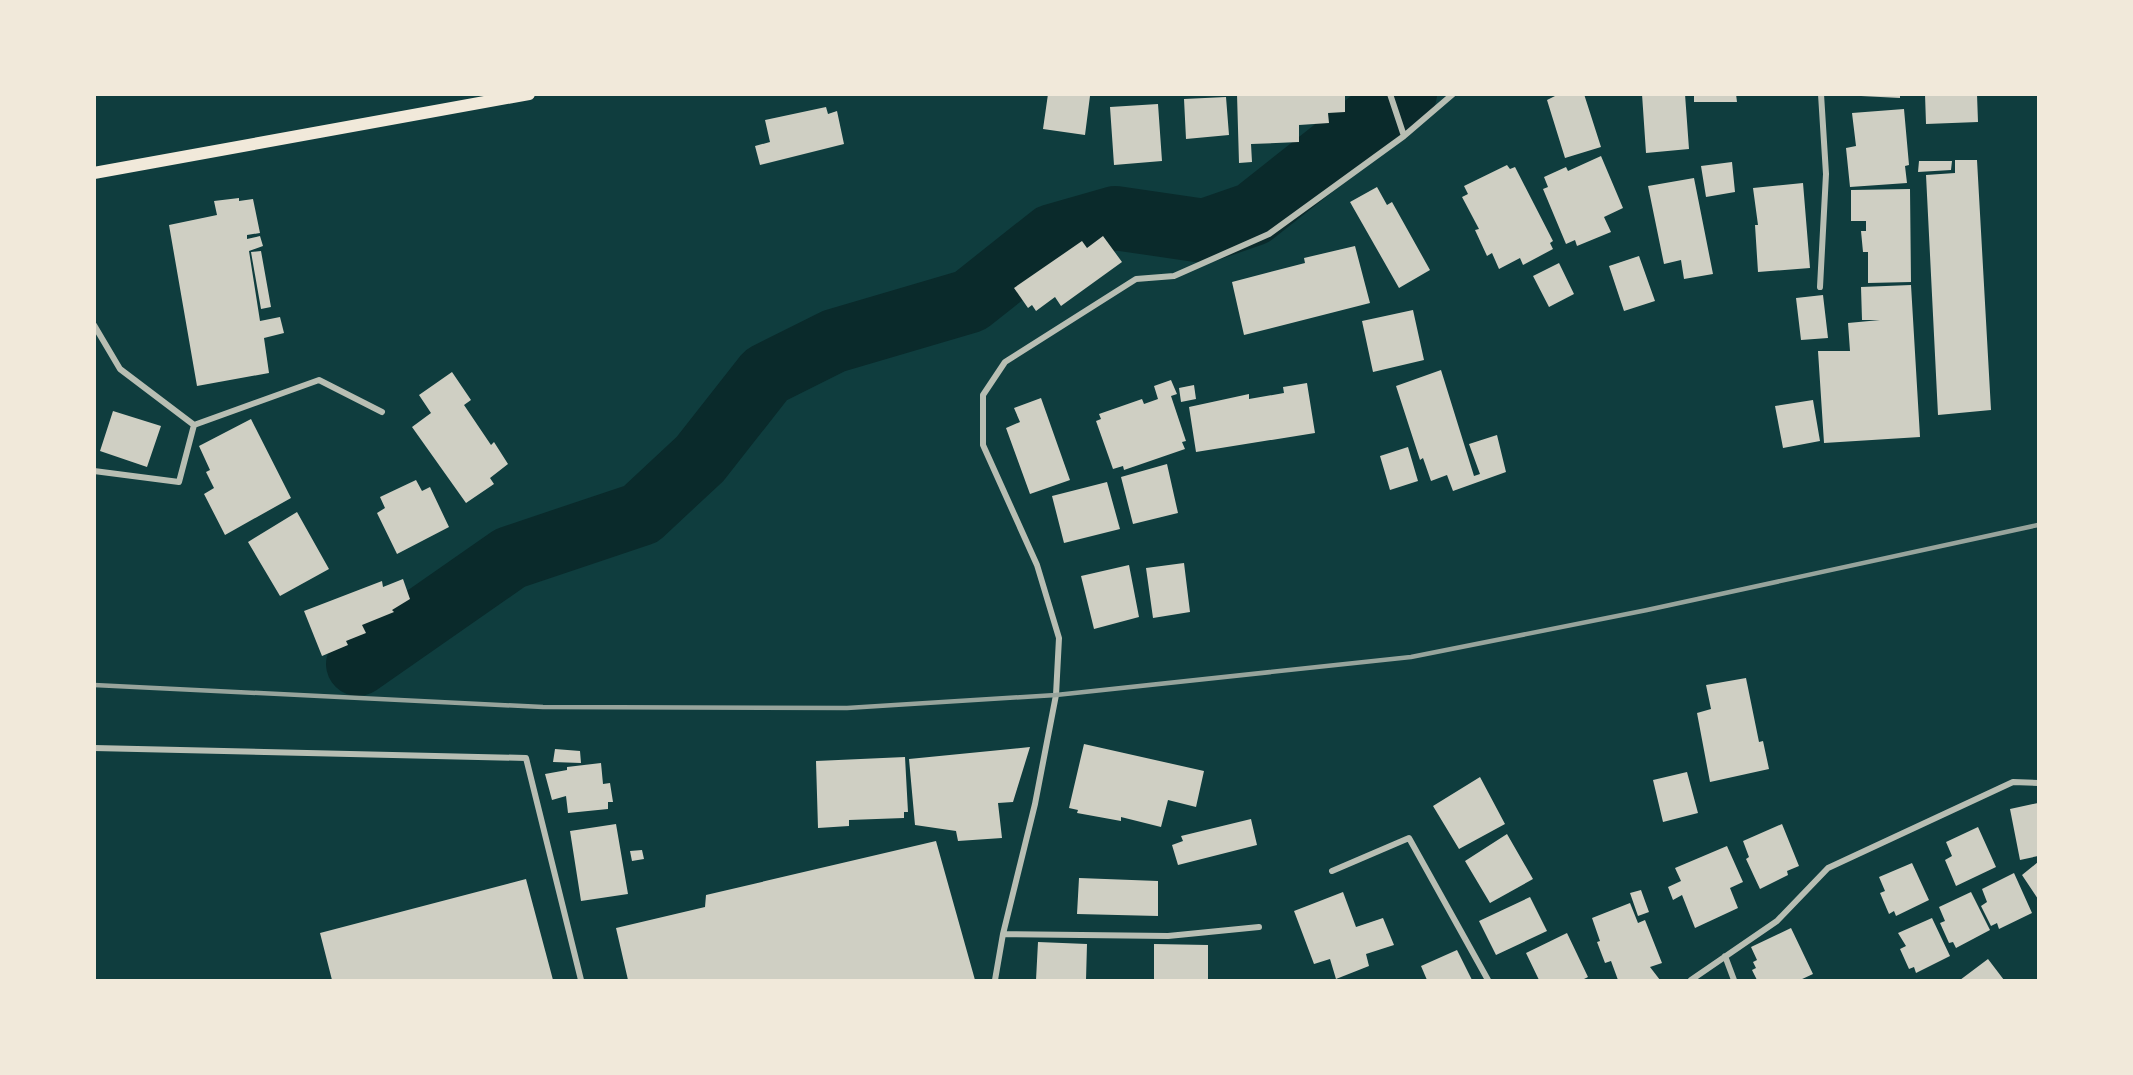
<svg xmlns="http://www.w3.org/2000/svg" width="2133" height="1075" font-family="'Exo 2',sans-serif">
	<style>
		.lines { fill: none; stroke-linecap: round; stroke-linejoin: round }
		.river { stroke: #0a2a2b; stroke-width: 64 }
		.building { fill: #cfcfc3 }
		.minor { stroke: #b8beb3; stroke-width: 6 }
		.secondary { stroke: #f1e9da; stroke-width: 12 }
		.rail { stroke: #97a49c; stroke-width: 4.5 }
	</style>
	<rect width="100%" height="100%" fill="#0f3d3e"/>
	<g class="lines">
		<path class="river" d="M358 664 510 558 641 514 700 459 766 375 834 341 970 301 1052 236 1115 218 1204 231 1253 214 1405 94"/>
	</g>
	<path class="building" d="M1048 94 1090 96 1085 135 1043 129Z
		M1237 94H1345V112L1328 113 1329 123 1299 125V142L1251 144 1252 162 1239 163Z
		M1559 94H1584L1601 147 1565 158 1547 100Z
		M1642 94H1685L1689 149 1646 153Z
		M1694 94H1736L1737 102H1694Z
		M1861 94H1900V98L1861 96Z
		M1925 94H1977L1978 122 1926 124Z
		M1226 97 1229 135 1186 139 1184 99Z
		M1158 104 1162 161 1114 165 1110 107Z
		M826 107 828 114 837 111 844 144 760 165 755 146 770 142 765 120Z
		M1904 109 1909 165 1905 166 1907 183 1850 187 1846 148 1856 146 1852 113Z
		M1601 156 1623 208 1604 217 1611 232 1577 246 1575 240 1566 244 1543 189 1548 187 1544 177 1566 167 1568 171Z
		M1955 160H1977L1991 410 1938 415 1926 175 1955 173Z
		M1919 161H1952L1951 170 1918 172Z
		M1732 162 1735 192 1706 197 1701 166Z
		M1507 165 1510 169 1515 167 1553 241 1550 243 1553 249 1523 265 1520 258 1499 269 1492 253 1487 256 1475 230 1479 229 1462 197 1468 194 1464 186Z
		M1694 178 1713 274 1684 279 1681 260 1664 264 1648 186Z
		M1803 183 1810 268 1758 272 1755 225H1758L1753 188Z
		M1377 187 1387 205 1392 202 1430 270 1399 288 1350 202Z
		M1910 189 1911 282 1868 283V252H1863L1861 231H1866V221H1851V190Z
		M239 198V201L253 199 260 233 247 235V239L260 236 263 246 249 251 260 321 280 317 284 333 264 338 269 373 197 386 169 225 217 215 214 201Z
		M1103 236 1122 262 1061 306 1055 297 1036 311 1032 305 1028 308 1014 288 1082 241 1087 248Z
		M1355 246 1370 303 1244 335 1232 282 1305 263 1304 258Z
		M261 251 271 307 261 309 251 252Z
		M1639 256 1655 301 1624 311 1609 266Z
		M1559 263 1574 294 1549 307 1533 276Z
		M1911 285 1920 437 1824 443 1818 351H1850L1848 323 1880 320H1862L1861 287Z
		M1823 295 1828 338 1801 340 1796 298Z
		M1413 310 1424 360 1373 372 1362 321Z
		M1441 370 1474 476 1480 474 1469 444 1497 435 1506 472 1453 491 1447 475 1431 481 1423 458 1420 460 1396 386Z
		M452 372 471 400 464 405 491 445 494 442 508 464 490 478 494 484 466 503 412 427 431 413 419 395Z
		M1171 380 1177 394 1171 396 1186 441 1182 442 1185 449 1124 470 1123 466 1113 469 1096 421 1101 419 1099 414 1142 399 1144 404 1158 399 1154 386Z
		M1307 383 1315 433 1196 452 1189 407 1249 394V399L1284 393 1283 387Z
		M1194 385 1196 399 1181 402 1179 388Z
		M1041 398 1070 480 1030 494 1006 428 1020 422 1014 408Z
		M1813 400 1820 441 1783 448 1775 406Z
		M113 411 161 426 147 467 100 451Z
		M251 419 291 498 225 535 204 494 214 488 206 472 210 470 199 446Z
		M1408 447 1418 481 1390 490 1380 456Z
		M1167 464 1178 513 1133 524 1121 477Z
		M416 480 422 491 430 487 449 527 397 554 377 513 385 508 380 497Z
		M1107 482 1120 529 1064 543 1052 496Z
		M297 512 329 569 280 596 248 542Z
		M1184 563 1190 612 1153 618 1146 568Z
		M1129 565 1139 617 1094 629 1081 576Z
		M403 579 410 599 392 610 394 612 362 625 366 633 346 641 348 645 322 656 304 611 382 581 383 587Z
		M1746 678 1759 742 1763 741 1769 769 1710 782 1697 713 1711 709 1706 685Z
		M1084 744 1204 771 1196 807 1168 800 1161 827 1121 817V821L1077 813 1078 810 1069 808Z
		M1030 747 1013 802 998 803 1002 838 958 841 956 831 915 825 909 759Z
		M555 749 580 751 581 763 553 762Z
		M905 757 908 812H904V818L849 820V826L818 828 816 761Z
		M601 763 603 784 610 783 613 802H608V809L568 813 566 796 552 800 545 774 567 770V767Z
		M1687 772 1698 813 1663 822 1653 780Z
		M1480 777 1505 824 1459 849 1433 806Z
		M2038 803V856L2020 860 2010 809Z
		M1251 819 1257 845 1178 865 1172 845 1183 841 1181 836Z
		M616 824 628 894 581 901 570 831Z
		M1782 824 1799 866 1787 871 1788 875 1760 889 1746 859 1749 857 1743 841Z
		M1978 827 1996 867 1956 886 1945 860 1952 856 1946 842Z
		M1507 834 1533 879 1490 903 1465 861Z
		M936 841 975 980H628L616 928 705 907 706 895Z
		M1727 846 1743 882 1730 888 1738 908 1695 928 1682 895 1673 900 1668 887 1681 881 1675 868Z
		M642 850 644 859 632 861 630 851Z
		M2038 862V899L2022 875Z
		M1912 863 1929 900 1896 916 1894 911 1889 914 1880 893 1885 891 1879 877Z
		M2014 873 2032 913 1999 929 1997 923 1991 926 1981 906 1987 902 1982 889Z
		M1079 878 1158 881V916L1077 914Z
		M526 879 553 980H332L320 933Z
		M1641 890 1649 912 1638 916 1630 893Z
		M1343 892 1356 927 1383 918 1394 945 1366 954 1369 966 1336 979 1330 959 1314 964 1294 911Z
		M1971 892 1990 930 1956 948 1953 942 1949 943 1940 923 1945 921 1939 907Z
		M1530 897 1547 931 1496 955 1479 921Z
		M1630 903 1638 923 1645 920 1662 963 1650 967 1660 980H1618L1611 961 1605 963 1597 942 1600 941 1592 918Z
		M1932 918 1950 956 1916 973 1914 967 1909 969 1900 949 1906 946 1898 933Z
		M1791 928 1813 974 1800 980H1757L1752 970 1756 968 1753 962 1757 960 1751 947Z
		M1567 933 1588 977 1582 980H1539L1526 953Z
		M1038 942 1087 944 1086 980H1036Z
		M1154 944 1208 945V980H1154Z
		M1457 950 1472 980H1427L1421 966Z
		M1988 959 2004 980H1960Z"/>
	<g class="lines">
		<path class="minor" d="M1390 94 1404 136
			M1820 287 1826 174 1821 94
			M94 325 120 369 194 425 319 380 382 412
			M94 471 179 482 194 425
			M94 748 526 758 581 980
			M1332 871 1409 838 1488 980
			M1003 934 1168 936 1259 927
			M1725 956 1734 980
			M995 980 1003 934 1035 804 1056 695 1059 638 1037 565 983 445V395L1005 362 1136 279 1174 276 1269 234 1404 136 1453 94
			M1691 980 1777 921 1828 868 2013 782 2038 783"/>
		<path class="secondary" d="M94 173 529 94"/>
		<path class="rail" d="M94 685 543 707 847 708 1056 695 1411 657 1647 610 2038 525"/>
	</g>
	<rect width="2133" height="1075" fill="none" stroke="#f1e9da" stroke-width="192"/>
</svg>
